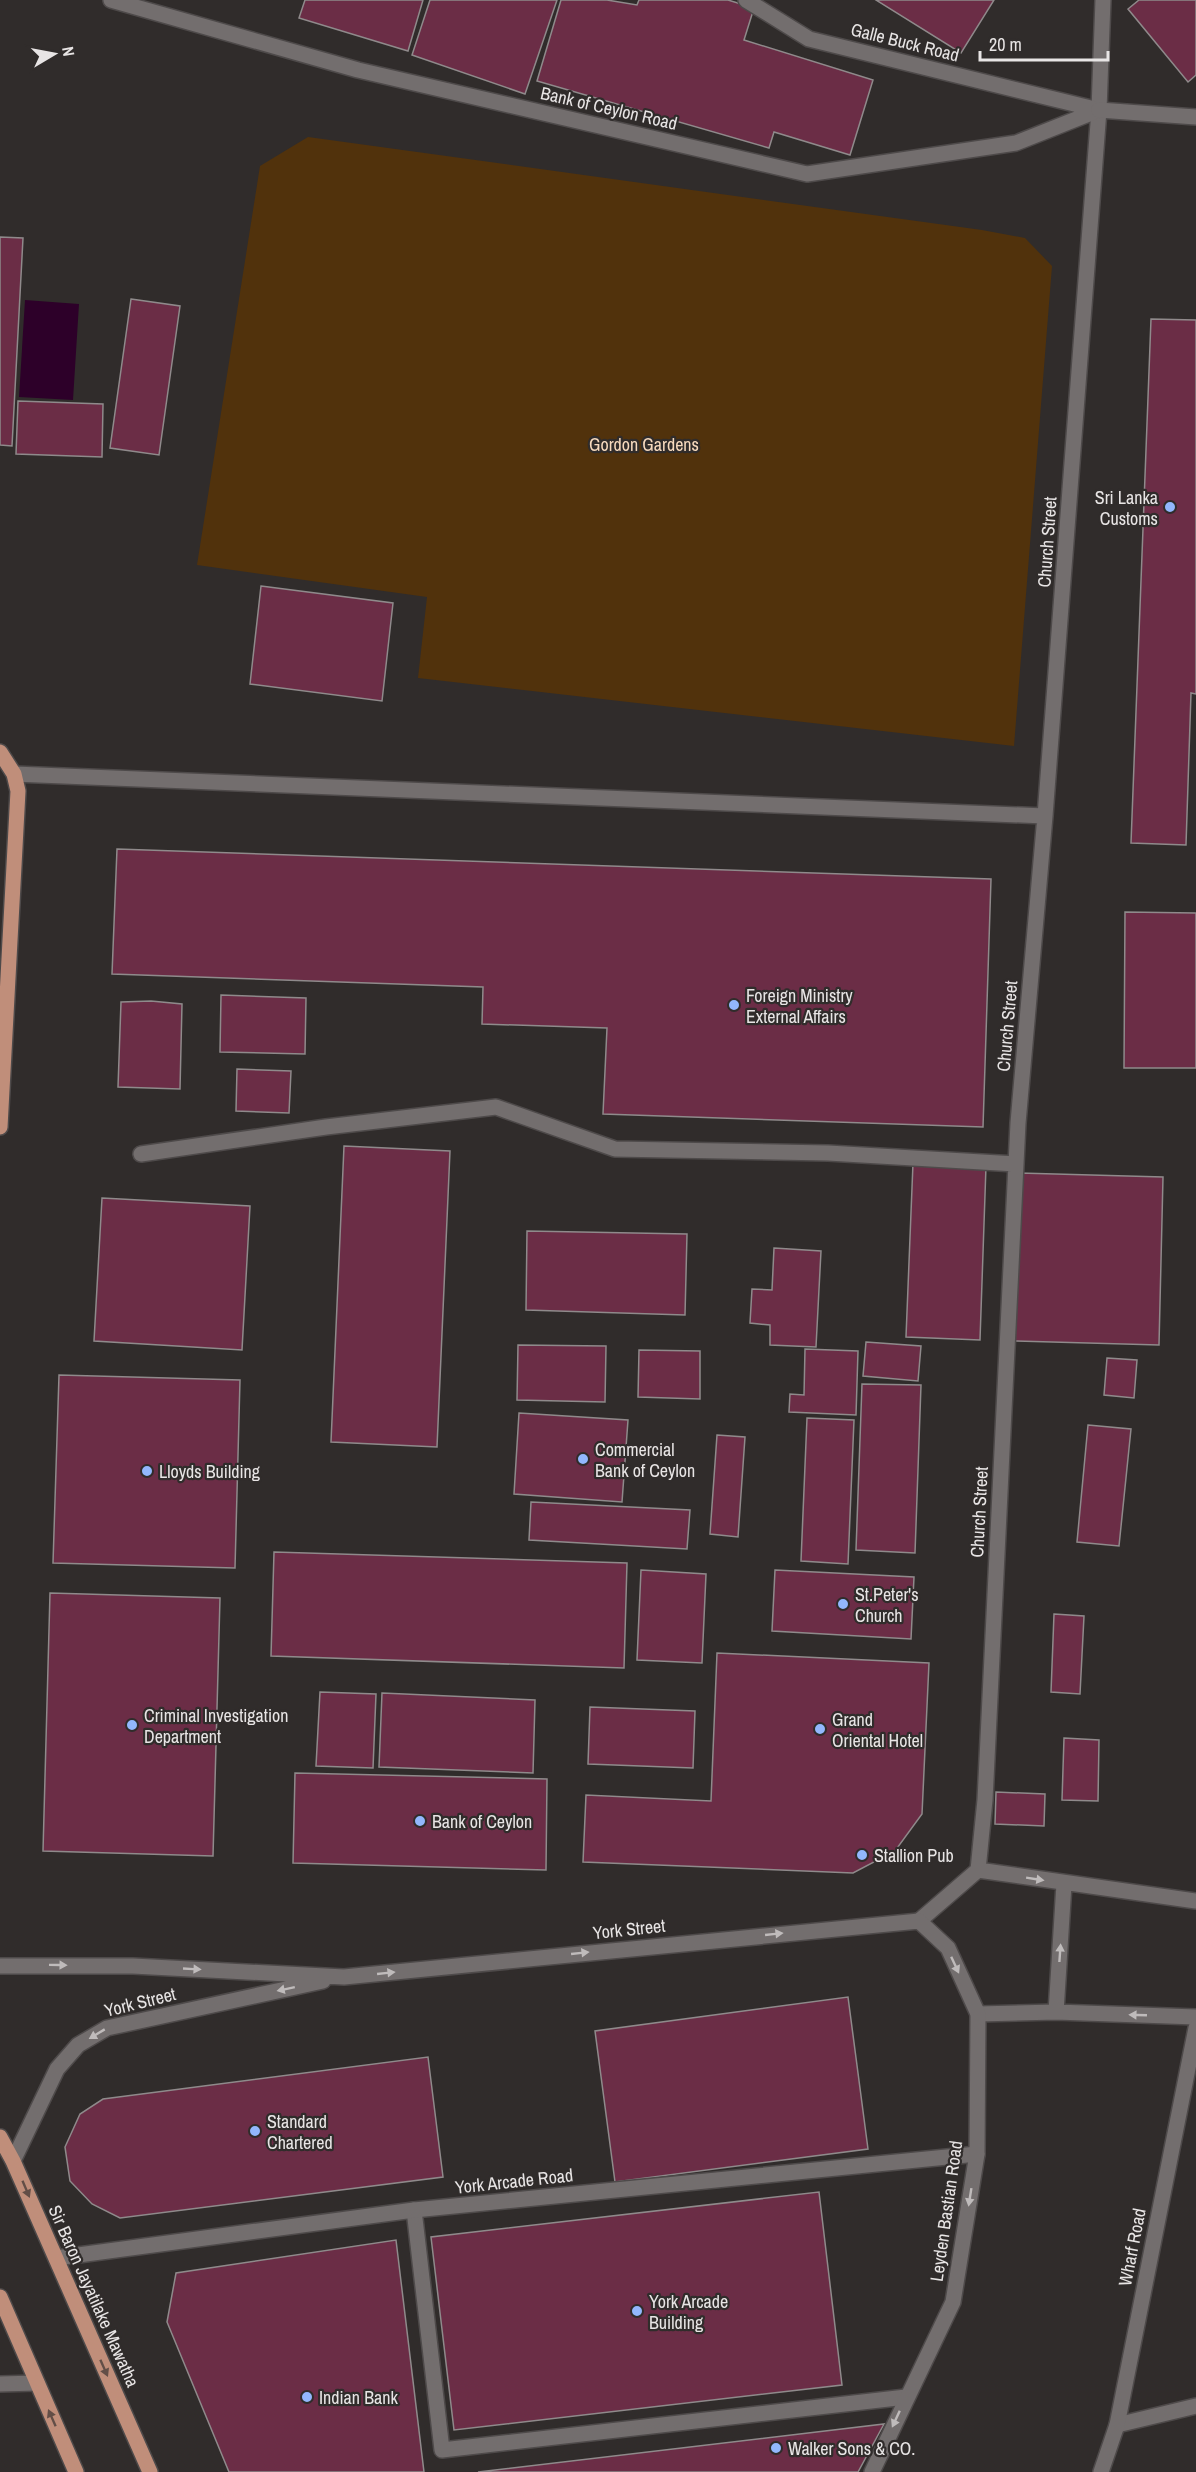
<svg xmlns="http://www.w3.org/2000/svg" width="1196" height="2472" font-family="'Archivo Narrow',sans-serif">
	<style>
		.green { fill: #51320c }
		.water { fill: #2d0029 }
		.building { fill: #6b2d46; stroke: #8f8a8b; stroke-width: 1.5 }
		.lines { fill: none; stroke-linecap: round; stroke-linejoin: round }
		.service-casing { stroke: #4e4a4a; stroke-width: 18 }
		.minor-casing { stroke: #4e4a4a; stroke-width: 18 }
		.tertiary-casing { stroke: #4e4a4a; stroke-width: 18 }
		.secondary-casing { stroke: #4e4a4a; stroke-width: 18 }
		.primary-casing { stroke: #4e4a4a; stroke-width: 18 }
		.service { stroke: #736e6e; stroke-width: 15 }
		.minor { stroke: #736e6e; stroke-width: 15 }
		.tertiary { stroke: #736e6e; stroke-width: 15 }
		.secondary { stroke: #736e6e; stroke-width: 15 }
		.primary { stroke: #c08e7a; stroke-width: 15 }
		.oneway { fill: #bfbbbb }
		.oneway2 { fill: #624e47 }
		.poi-dot { fill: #92b7fd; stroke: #302c2b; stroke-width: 2 }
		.labels { text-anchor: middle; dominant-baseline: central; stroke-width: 4.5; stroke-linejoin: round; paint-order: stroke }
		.street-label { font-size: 18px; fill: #e8e5e5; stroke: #302c2b }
		.park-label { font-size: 18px; fill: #f7dabe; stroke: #302c2b }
		.poi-label { font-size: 18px; fill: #e8e5e5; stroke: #302c2b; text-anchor: start }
	</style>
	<rect width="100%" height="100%" fill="#302c2b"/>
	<path class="green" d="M308 137 982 230 1025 238 1052 266 1014 746 418 678 427 597 197 565 260 166Z"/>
	<path class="water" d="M25 300 79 304 73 400 19 397Z"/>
	<path class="building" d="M305 0H423L408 51 299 18Z
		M430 0H557L525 94 412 55Z
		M561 0H607L637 5 639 0H728L754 8 744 40 873 80 850 155 774 132 769 148 537 81Z
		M876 0H994L961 53Z
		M1139 0H1196V75L1188 82 1128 9Z
		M0 237 23 238 12 446 0 445Z
		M131 299 180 306 159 455 110 448Z
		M1151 319 1196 320V694L1191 693 1186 845 1131 843Z
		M18 401 103 404 102 457 16 454Z
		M261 586 393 603 382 701 250 684Z
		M117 849 991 879 983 1127 603 1114 607 1028 482 1024 483 987 112 974Z
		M1125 912 1196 913V1068H1124Z
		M221 995 306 998 305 1054 220 1052Z
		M151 1001 182 1004 180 1089 118 1087 121 1002Z
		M237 1069 291 1071 289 1113 236 1111Z
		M344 1146 450 1151 437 1447 331 1442Z
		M913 1163 986 1166 980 1340 906 1337Z
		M1019 1173 1163 1177 1159 1345 1015 1341Z
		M102 1198 250 1206 242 1350 94 1341Z
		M527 1231 687 1234 685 1315 526 1310Z
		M774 1248 821 1251 816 1347 770 1345V1325L750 1323 752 1289 772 1290Z
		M866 1342 921 1346 918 1381 863 1376Z
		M518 1345 606 1346 605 1402 517 1400Z
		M805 1349 858 1351 856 1415 789 1412 790 1394 804 1395Z
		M639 1350 700 1351V1399L638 1397Z
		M1107 1358 1137 1360 1134 1398 1104 1395Z
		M59 1375 240 1380 235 1568 53 1563Z
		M862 1384 921 1385 915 1553 856 1550Z
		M519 1413 628 1420 622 1502 514 1494Z
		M807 1418 854 1420 848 1564 801 1561Z
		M1088 1425 1131 1429 1119 1546 1077 1542Z
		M717 1435 745 1437 738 1537 710 1534Z
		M531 1502 690 1510 687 1549 529 1540Z
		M274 1552 627 1563 624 1668 271 1656Z
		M641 1570 706 1574 702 1663 637 1660Z
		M775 1570 914 1577 911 1639 772 1631Z
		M50 1593 220 1598 213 1856 43 1851Z
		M1054 1614 1084 1616 1080 1694 1051 1692Z
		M717 1653 929 1663 922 1814 895 1851 853 1873 583 1862 586 1795 711 1801Z
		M320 1692 376 1694 373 1768 316 1766Z
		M382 1693 535 1700 533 1773 379 1767Z
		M590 1707 695 1711 693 1768 588 1764Z
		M1064 1738 1099 1740 1098 1801 1062 1800Z
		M295 1773 547 1779 546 1870 293 1863Z
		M996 1792 1045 1794 1044 1826 995 1824Z
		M848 1997 868 2149 615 2182 595 2031Z
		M428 2057 443 2177 120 2218 92 2204 70 2181 65 2147 80 2114 103 2099Z
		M819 2192 842 2385 454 2430 431 2237Z
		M396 2240 424 2472H229L167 2322 176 2273Z
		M884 2424 858 2472H478Z"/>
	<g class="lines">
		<defs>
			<path id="service" d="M14 774 1045 816
				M141 1154 326 1127 496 1107 615 1149 828 1153 1016 1164
				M978 1870 1196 1901
				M919 1921 978 1870 985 1800 1018 1123 1045 816 1099 110 1103 0
				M1056 2012 1064 1884
				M978 2014 1056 2012 1196 2017
				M414 2210 442 2450 906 2397
				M1117 2425 1196 2406"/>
			<path id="minor" d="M111 0 358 70 807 174 1016 143 1099 110
				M746 0 809 39 1099 110
				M56 2258 414 2210 977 2154
				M0 2384 37 2383"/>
			<path id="tertiary" d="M1099 110 1196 117
				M0 1966H133L344 1977 919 1921 948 1948 978 2014 977 2154 953 2302 872 2472
				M13 2161 57 2069 78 2045 107 2028 323 1981"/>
			<path id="secondary" d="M1101 2472 1117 2425 1196 2028"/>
			<path id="primary" d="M0 752 14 774 18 791 0 1127
				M0 2137 13 2161 150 2472
				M0 2297 76 2472"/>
		</defs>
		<use href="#service" class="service-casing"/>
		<use href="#minor" class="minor-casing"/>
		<use href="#tertiary" class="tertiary-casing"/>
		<use href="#secondary" class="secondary-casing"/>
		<use href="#primary" class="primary-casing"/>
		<use href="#service" class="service"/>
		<use href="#minor" class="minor"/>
		<use href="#tertiary" class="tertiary"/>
		<use href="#secondary" class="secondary"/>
		<use href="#primary" class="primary"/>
	</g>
	<defs><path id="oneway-solid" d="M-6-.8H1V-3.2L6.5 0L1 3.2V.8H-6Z" transform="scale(1.5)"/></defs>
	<g class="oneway">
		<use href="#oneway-solid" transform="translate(1035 1879) rotate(9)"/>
		<use href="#oneway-solid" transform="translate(774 1934) rotate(-6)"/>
		<use href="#oneway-solid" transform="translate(580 1953) rotate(-6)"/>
		<use href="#oneway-solid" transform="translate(1060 1953) rotate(-86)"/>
		<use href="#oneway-solid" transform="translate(58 1965) rotate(1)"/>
		<use href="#oneway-solid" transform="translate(955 1965) rotate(65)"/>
		<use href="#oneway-solid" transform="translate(192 1969) rotate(3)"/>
		<use href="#oneway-solid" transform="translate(386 1973) rotate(-6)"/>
		<use href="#oneway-solid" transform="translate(286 1989) rotate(168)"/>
		<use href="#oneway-solid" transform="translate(1138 2015) rotate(-178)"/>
		<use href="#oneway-solid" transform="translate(97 2034) rotate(149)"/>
		<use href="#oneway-solid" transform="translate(970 2197) rotate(99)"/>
		<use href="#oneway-solid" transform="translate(896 2419) rotate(115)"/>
	</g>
	<g class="oneway2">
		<use href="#oneway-solid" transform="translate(26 2189) rotate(67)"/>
		<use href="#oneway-solid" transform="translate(104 2368) rotate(66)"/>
		<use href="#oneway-solid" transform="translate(52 2418) rotate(-114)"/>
	</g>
	<g class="poi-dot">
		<circle cx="1170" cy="507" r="6"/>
		<circle cx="734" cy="1005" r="6"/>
		<circle cx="583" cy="1459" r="6"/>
		<circle cx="147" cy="1471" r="6"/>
		<circle cx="843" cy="1604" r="6"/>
		<circle cx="132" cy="1725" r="6"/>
		<circle cx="820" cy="1729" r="6"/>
		<circle cx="420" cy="1821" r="6"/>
		<circle cx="862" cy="1855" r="6"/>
		<circle cx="255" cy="2131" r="6"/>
		<circle cx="637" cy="2311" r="6"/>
		<circle cx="307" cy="2397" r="6"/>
		<circle cx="776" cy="2448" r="6"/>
	</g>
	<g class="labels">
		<g class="street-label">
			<text transform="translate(905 42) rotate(14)">Galle Buck Road</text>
			<text transform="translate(609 108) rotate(13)">Bank of Ceylon Road</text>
			<text transform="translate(1047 542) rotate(-86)">Church Street</text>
			<text transform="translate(1007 1026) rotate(-85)">Church Street</text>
			<text transform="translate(979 1512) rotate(-87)">Church Street</text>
			<text transform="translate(629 1929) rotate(-6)">York Street</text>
			<text transform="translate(140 2002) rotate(-14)">York Street</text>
			<text transform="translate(514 2181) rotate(-6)">York Arcade Road</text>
			<text transform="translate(946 2211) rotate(-82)">Leyden Bastian Road</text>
			<text transform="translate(1132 2247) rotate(-79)">Wharf Road</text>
			<text transform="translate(94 2296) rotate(66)">Sir Baron Jayatilake Mawatha</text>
		</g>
		<g class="park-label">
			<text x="644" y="444">Gordon Gardens</text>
		</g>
		<g class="poi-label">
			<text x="1158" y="497" text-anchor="end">Sri Lanka<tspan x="1158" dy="21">Customs</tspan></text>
			<text x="746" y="995">Foreign Ministry<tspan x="746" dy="21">External Affairs</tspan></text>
			<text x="595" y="1449">Commercial<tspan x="595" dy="21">Bank of Ceylon</tspan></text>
			<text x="159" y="1471">Lloyds Building</text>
			<text x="855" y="1594">St.Peter's<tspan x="855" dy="21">Church</tspan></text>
			<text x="144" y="1715">Criminal Investigation<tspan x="144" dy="21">Department</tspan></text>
			<text x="832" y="1719">Grand<tspan x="832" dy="21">Oriental Hotel</tspan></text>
			<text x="432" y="1821">Bank of Ceylon</text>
			<text x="874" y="1855">Stallion Pub</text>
			<text x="267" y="2121">Standard<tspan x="267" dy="21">Chartered</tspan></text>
			<text x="649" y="2301">York Arcade<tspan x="649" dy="21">Building</tspan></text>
			<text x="319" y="2397">Indian Bank</text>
			<text x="788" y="2448">Walker Sons &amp; CO.</text>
		</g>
	</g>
	<g transform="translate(54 54) rotate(80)" stroke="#302c2b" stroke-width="4.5" paint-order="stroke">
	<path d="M0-4.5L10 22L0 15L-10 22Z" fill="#e8e5e5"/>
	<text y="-9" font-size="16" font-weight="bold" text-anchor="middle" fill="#e8e5e5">N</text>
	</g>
	<path d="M980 51v9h128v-9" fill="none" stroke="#e8e5e5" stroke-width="3"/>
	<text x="989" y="51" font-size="18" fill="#e8e5e5" stroke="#302c2b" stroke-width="4.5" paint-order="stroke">20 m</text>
</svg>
